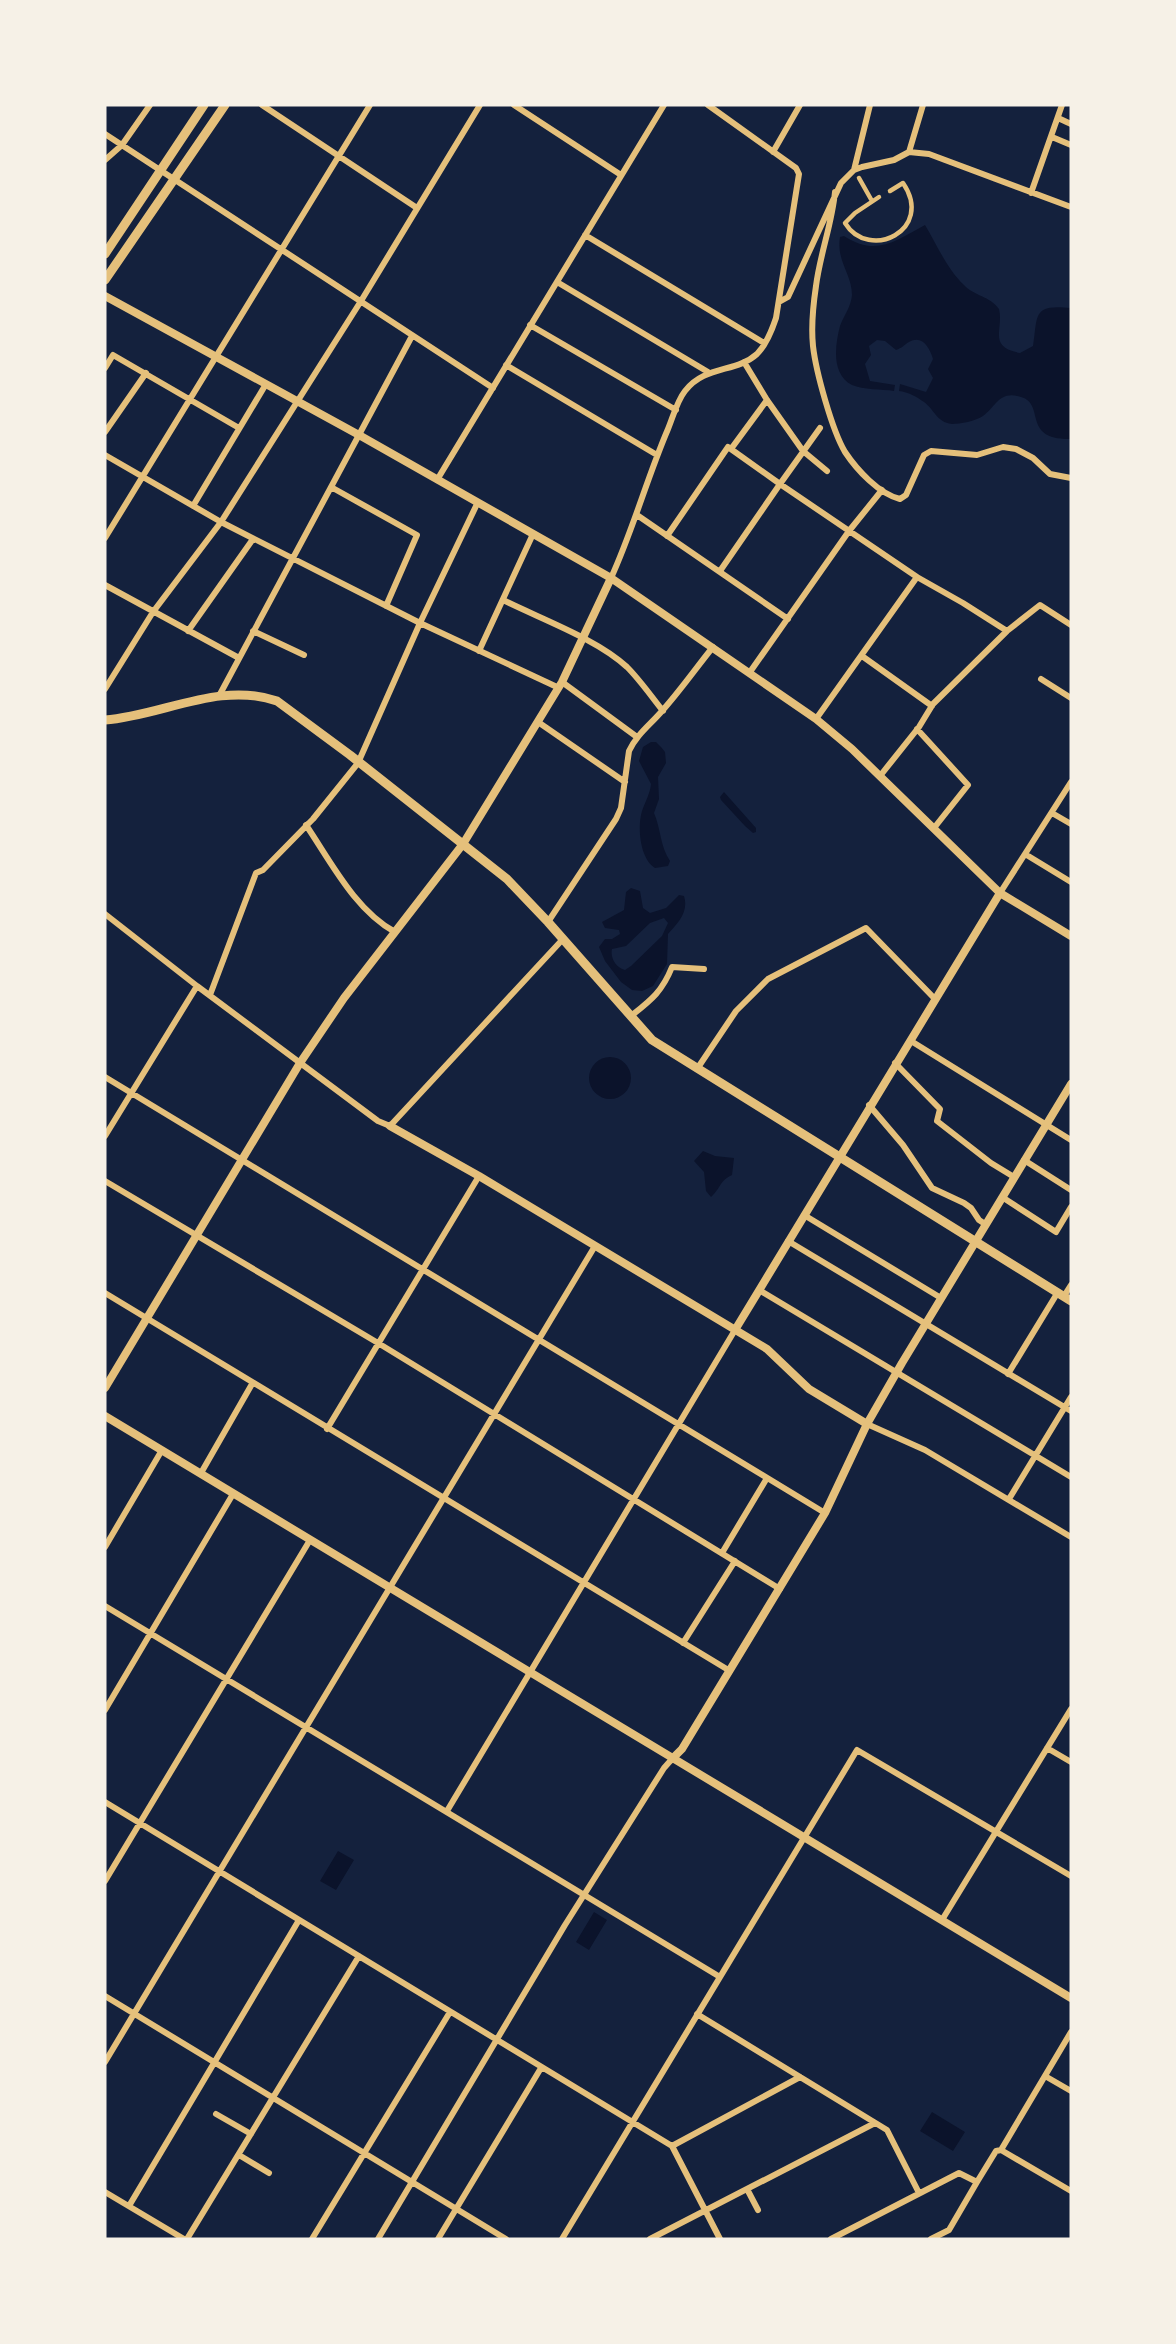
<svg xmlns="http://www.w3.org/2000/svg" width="1176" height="2344" font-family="Lora,serif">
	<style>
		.water { fill: #0b132b; fill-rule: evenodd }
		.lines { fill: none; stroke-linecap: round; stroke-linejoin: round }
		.pedestrian { stroke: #e5c07b; stroke-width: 4.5 }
		.minor { stroke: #e5c07b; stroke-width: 6 }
		.tertiary { stroke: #e5c07b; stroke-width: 8 }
		.secondary { stroke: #e5c07b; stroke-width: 8 }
		.primary { stroke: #e5c07b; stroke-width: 9 }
	</style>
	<rect width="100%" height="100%" fill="#14213d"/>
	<path class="water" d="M925 225C937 245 947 269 964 285 974 296 990 296 999 309 1004 329 987 347 1020 353L1033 346C1038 315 1032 304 1071 308V439C1021 440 1046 404 1021 397 999 390 996 407 983 416 976 421 960 424 952 424 936 422 935 410 924 402 917 397 908 392 899 391L900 384 926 392 933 378 928 369 933 359C930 348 922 334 909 342 904 345 902 348 896 350L885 341 877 340 869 346 871 355 865 364 870 381 895 385 894 391C882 389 863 390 852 385 831 374 835 345 840 326 844 315 851 307 852 295 852 274 836 261 840 237L844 236C876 257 895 241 925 225Z
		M651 742H656L661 747 665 752 666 763 658 777 659 799 654 813C661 829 660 846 670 861L668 866 655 868C640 859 637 827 642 811 645 802 650 794 651 784L639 761 643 747Z
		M724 792 756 828V832L753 833 745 826 721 800 720 797Z
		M631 888 640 891 643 908 650 913 666 908 679 895 684 896C689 912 678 923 668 934L667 964 653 986 642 991 632 990 621 982 605 961 599 947 605 939H612L620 934 619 930 605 928 602 922 624 910 626 892ZM664 918 668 923 662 936 631 966 625 970C616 968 610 958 612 949L626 946 650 923Z
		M589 1078a21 21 0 1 1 42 0a21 21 0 1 1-42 0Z
		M703 1151 715 1156 734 1158 732 1175C718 1182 722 1187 711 1197L706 1191 704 1172 694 1161Z
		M338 1851 354 1860 336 1890 320 1881Z
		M594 1912 607 1920 589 1950 576 1942Z
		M932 2112 965 2132 953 2151 920 2131Z"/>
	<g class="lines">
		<path class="pedestrian" d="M859 178 872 201
			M879 197 855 213 845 223C869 262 935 230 903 183L890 191"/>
		<path class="minor" d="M262 105 417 208
			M514 105 621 175
			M1058 118 1071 124
			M105 134 493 388
			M1052 137 1071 145
			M773 152 800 105
			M909 152 923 105
			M105 160 122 145 150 105
			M854 170 870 105
			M835 192C832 224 820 254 816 286 813 306 811 327 813 346 816 372 832 430 845 452 857 470 879 494 900 499L906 495 924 455 931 451 977 455 1003 447 1016 449 1033 458 1050 474 1071 478
			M1031 193 1062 105
			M585 235 764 343
			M557 282 708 372
			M779 302 788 297 841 183 854 170 862 167 894 160 909 152 929 154 1071 207
			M530 325 676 410
			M744 362 767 400 803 451 827 471
			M506 365 657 455
			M105 368 113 355 239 428
			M105 432 146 373
			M731 449 767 400
			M105 455 221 522 420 623 557 687
			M437 480 664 105
			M331 487 417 535 386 606
			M193 506 266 384
			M637 515 788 619
			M667 536 728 447 780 484 820 428
			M105 538 370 105
			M720 571 780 484 917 577 963 603 1007 631
			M611 578C633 530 647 478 668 429 673 417 677 401 685 391 705 365 736 373 757 354 766 345 772 330 776 318L799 174 796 168 708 105
			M105 585 239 658
			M503 600C541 619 597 639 627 667 640 680 651 696 663 711
			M188 631 253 539
			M253 631 304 655
			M479 651 533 534
			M862 656 932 706
			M750 672 849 531 882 490
			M1041 679 1071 698
			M562 682 637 737
			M105 689 153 612 221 522 361 301 480 105
			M219 696 412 336
			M816 719 917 577
			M538 722 625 782
			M917 729 968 785 934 828
			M880 776 919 727 933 704 1007 631 1040 605 1071 625
			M1052 813 1071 824
			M306 825C331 862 355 910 395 932
			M1025 854 1071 882
			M1000 893 1071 782
			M105 914 197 986 378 1121 390 1126 563 939
			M548 922 616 819 621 808 629 751C637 734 650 725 662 711 680 691 696 668 713 647
			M210 995 256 873 263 870 313 819 358 763 420 623 477 504
			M631 1016C651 1000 662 992 672 967L704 969
			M911 1041 1071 1140
			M895 1063 940 1109 937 1121 991 1163 1014 1177
			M697 1069 736 1011 768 979 866 928 935 999
			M105 1077 825 1513
			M869 1105 903 1145 932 1188 964 1203 971 1208 979 1220 985 1224
			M105 1136 197 986
			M1024 1160 1071 1190
			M105 1181 378 1343 780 1589
			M1002 1197 1056 1232 1071 1207
			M804 1215 941 1298
			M788 1241 1071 1411
			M759 1290 1071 1477
			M105 1293 730 1671
			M1064 1296 1071 1285
			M1008 1374 1058 1292
			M867 1424 925 1450 1071 1537
			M327 1429 479 1176
			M201 1473 252 1384
			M1009 1499 1071 1397
			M105 1547 162 1450
			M722 1553 767 1478
			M105 1606 720 1977
			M683 1643 735 1561
			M105 1710 233 1494
			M1047 1748 1071 1762
			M105 1802 672 2146 720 2239
			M447 1811 735 1330
			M105 1881 310 1540
			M942 1920 1071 1709
			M105 1996 506 2239
			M697 2014 887 2130 919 2193
			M105 2062 595 1246
			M1045 2076 1071 2091
			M216 2114 251 2134
			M672 2146 800 2077
			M1001 2150 1071 2191
			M239 2155 269 2173
			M747 2189 758 2210
			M105 2192 184 2239
			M129 2206 299 1920
			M187 2239 359 1956
			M312 2239 450 2012
			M378 2239 565 1925 664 1768 672 1759
			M438 2239 541 2068
			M562 2239 857 1750 1071 1876
			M650 2239 875 2123
			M831 2239 959 2173 977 2182 996 2151 1001 2150 1071 2032
			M931 2239 949 2230 977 2182"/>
		<path class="tertiary" d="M105 296 359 435 611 578 816 719 852 749 1000 893 1071 936
			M390 1126 479 1176 767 1349 809 1389 867 1424
			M735 1330C823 1184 911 1038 1000 893
			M105 1388 300 1063 344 998 463 844 562 682 611 578
			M672 1759 682 1749 825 1513 867 1424 902 1363 1071 1084"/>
		<path class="secondary" d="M105 1416 1071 1998"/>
		<path class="primary" d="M105 254 204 105
			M105 280 225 105
			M105 720C162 716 219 681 277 701L350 755 507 879 548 922 652 1040 1071 1301"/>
	</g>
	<rect width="1176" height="2344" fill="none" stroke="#f6f1e7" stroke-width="213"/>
</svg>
